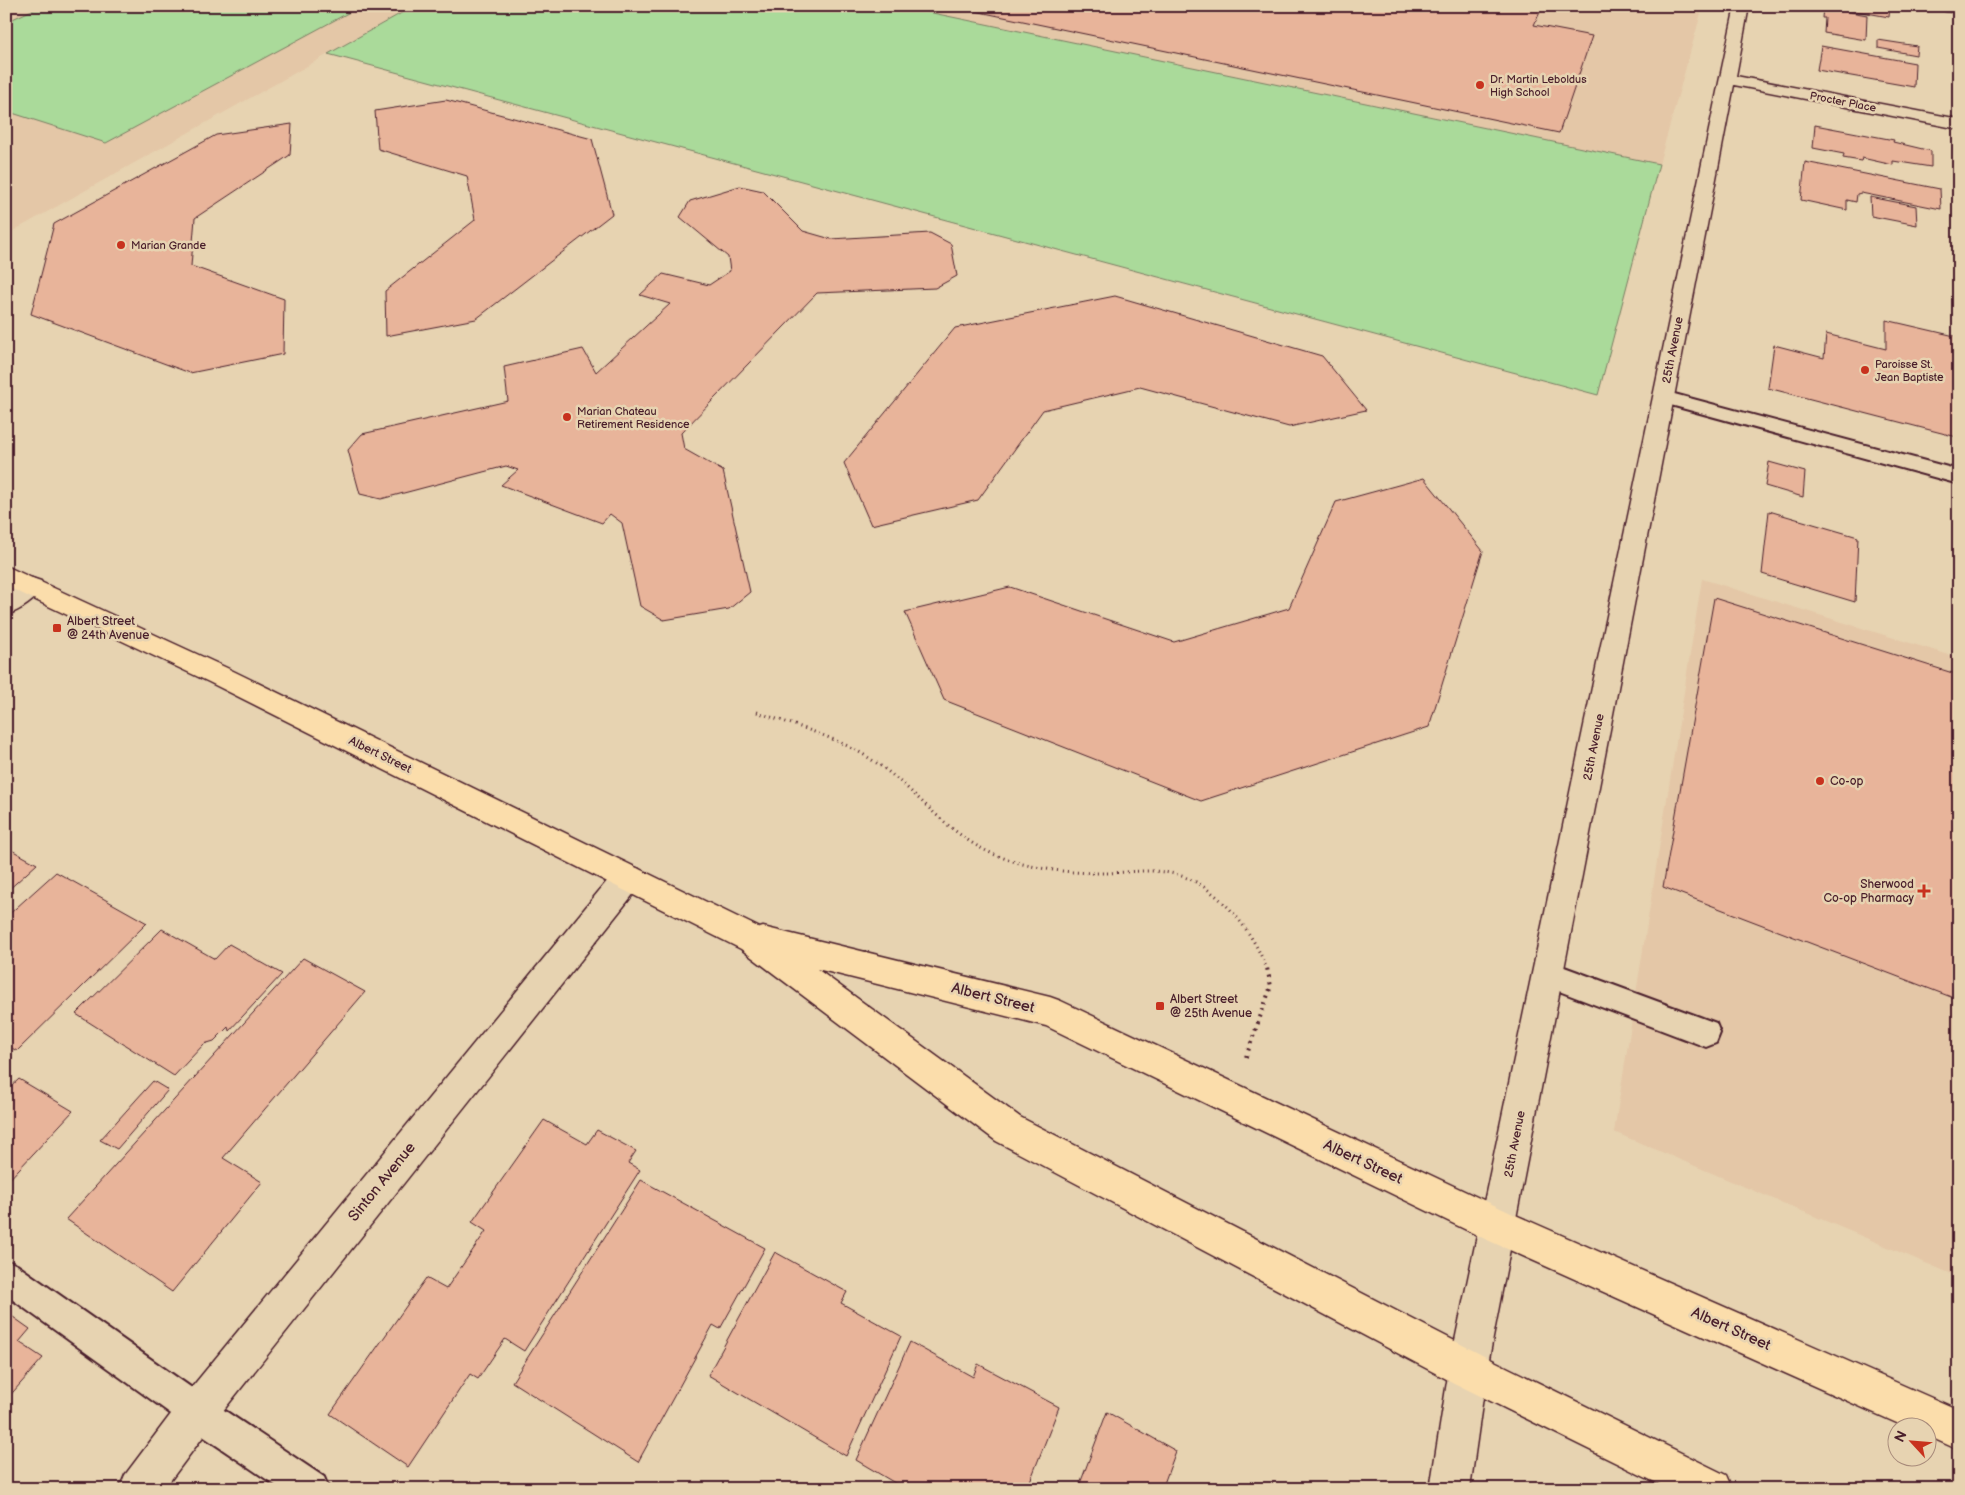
<svg xmlns="http://www.w3.org/2000/svg" width="1965" height="1495" font-family="'Balsamiq Sans',sans-serif">
	<style>
		.built { fill: #e4c7a7 }
		.green { fill: #aada9a; stroke: #7a7c62 }
		.building { fill: #e8b49a; stroke: #4a1f2b }
		.lines { fill: none; stroke-linecap: round; stroke-linejoin: round }
		.lane-casing { stroke: #4a1f2b; stroke-width: 4 }
		.street-casing { stroke: #4a1f2b; stroke-width: 3 }
		.secondary-casing { stroke: #4a1f2b; stroke-width: 3 }
		.primary-casing { stroke: #4a1f2b; stroke-width: 3 }
		.path-far1 { stroke: #4a1f2b; stroke-width: 3; stroke-dasharray: 1 4; stroke-linecap: butt }
		.path { stroke: #4a1f2b; stroke-width: 4; stroke-dasharray: 2 5; stroke-linecap: butt }
		.lane { fill: #e7d3b1; fill-rule: evenodd }
		.street { fill: #e7d3b1; fill-rule: evenodd }
		.secondary { fill: #e7d3b1; fill-rule: evenodd }
		.primary { fill: #fbddab; fill-rule: evenodd }
		.poi-dot { fill: #c8321e; stroke: #e7d3b1; stroke-width: 2 }
		.labels { text-anchor: middle; dominant-baseline: central; stroke-width: 5; stroke-linejoin: round; paint-order: stroke }
		.far-poi-label { font-size: 11px; fill: #4a1f2b; stroke: #e7d3b1; text-anchor: start }
		.far-street-label { font-size: 11px; fill: #4a1f2b; stroke: #e7d3b1 }
		.street-label { font-size: 12px; fill: #4a1f2b; stroke: #e7d3b1 }
		.poi-label { font-size: 12px; fill: #4a1f2b; stroke: #e7d3b1; text-anchor: start }
		.near-street-label { font-size: 15px; fill: #4a1f2b; stroke: #e7d3b1 }
	</style>
	<rect width="100%" height="100%" fill="#e7d3b1"/>
	<filter id="ink" filterUnits="userSpaceOnUse"><feTurbulence type="fractalNoise" baseFrequency=".02" numOctaves="2"/><feDisplacementMap in="SourceGraphic" scale="10" xChannelSelector="R" yChannelSelector="G"/><feConvolveMatrix kernelMatrix="1 2 1 2 8 2 1 2 1" color-interpolation-filters="sRGB"/></filter>
	<g filter="url(#ink)">
		<path class="built" d="M6 6H414L6 235Z
			M899 6H1703L1659 164Z
			M1702 579 1959 658V1277L1614 1132Z"/>
		<path class="green" d="M41 6H361L106 143 6 111V22Z
			M414 6H899L1659 164 1598 395 328 54Z"/>
		<path class="building" d="M951 6H1530L1541 10 1534 25 1592 36 1559 133Z
			M1828 6H1890L1889 17Z
			M1917 6H1958V14L1917 7Z
			M1823 7 1867 15 1866 40 1824 33 1825 18H1822Z
			M1878 40 1917 46 1916 55 1878 48Z
			M1821 46 1915 63 1914 87 1817 70Z
			M446 100 592 139 612 214 476 319 386 336 385 291 475 220 467 176 378 149 375 111Z
			M292 124 290 155 195 218 191 266 284 299 283 354 190 373 31 314 54 224 216 135Z
			M1815 125 1894 140 1893 142 1931 151V167L1893 161V165L1862 158 1861 161 1843 158 1844 154 1813 148Z
			M1805 162 1940 189 1941 209 1861 193 1857 194 1856 202 1847 200V210L1801 200Z
			M740 186 763 191 803 231 831 239 930 233 951 244 957 276 935 288 817 293 681 433 684 449 723 471 750 592 729 609 664 620 640 606 622 523 610 514 602 523 501 485 518 470 506 466 381 499 360 494 348 450 362 434 508 401 504 367 583 349 596 372 670 304 640 295 663 274 709 285 730 271 728 257 680 217 690 201Z
			M1870 197 1916 206 1917 225 1871 216Z
			M1115 296 1322 356 1366 410 1289 427 1140 387 1043 410 978 500 871 525 844 463 955 328Z
			M1886 320 1959 337V383H1956L1957 437 1768 388 1774 345 1824 358 1826 334 1886 349Z
			M1769 462 1805 472 1803 497 1765 486Z
			M1424 478 1483 551 1429 727 1201 801 944 700 905 612 1010 587 1174 642 1289 608 1336 502Z
			M1769 511 1858 537 1855 602 1762 574Z
			M1714 598 1959 675V1000L1663 887Z
			M6 847 37 864 6 892Z
			M56 872 147 923 17 1051 6 1045V917Z
			M162 929 215 959 229 944 282 974 229 1031 228 1027 214 1041 204 1044 174 1076 76 1014Z
			M303 958 365 992 223 1158 262 1182 172 1292 66 1219Z
			M19 1079 73 1111 6 1183V1091Z
			M153 1081 168 1090 117 1149 100 1140Z
			M544 1120 587 1144 597 1130 636 1151 628 1163 640 1170 524 1351 505 1339 478 1379 470 1374 408 1467 330 1414 426 1278 446 1289 486 1231 472 1222Z
			M641 1180 765 1248 720 1329 713 1325 638 1462 512 1382Z
			M775 1252 847 1292 841 1303 901 1336 846 1456 708 1375Z
			M6 1312 30 1329 19 1342 43 1358 6 1400Z
			M910 1342 973 1377 978 1364 1059 1407 1027 1489H905L856 1460Z
			M1107 1412 1176 1451 1162 1489H1078Z"/>
		<g class="lines">
			<defs>
				<path id="lane" d="M1663 391 1959 470V484L1656 401 1654 397 1656 393Z
					M1548 961 1716 1023 1720 1033 1716 1043 1706 1047 1538 983 1534 974 1538 965Z
					M6 1260 17 1265 209 1400 324 1477 329 1489H281L185 1424 6 1295Z"/>
				<path id="street" d="M1735 6H1749L1736 76 1959 119V129L1734 85 1487 1369 1482 1383 1468 1388 1454 1383 1449 1369Z
					M32 578 41 581 44 587C37 599 20 611 6 615V593L23 581Z
					M628 865 639 869 643 878 639 887 211 1426 164 1489H119L125 1475 183 1398 617 869Z"/>
				<path id="secondary" d="M1468 1350 1482 1355 1487 1369 1470 1489H1430L1449 1369 1454 1355Z"/>
				<path id="primary" d="M6 566 227 668 760 928 763 927 1050 997 1061 1001 1511 1213 1959 1410V1450L1928 1436V1428H1908L1485 1239 1046 1026 817 969 1020 1117 1482 1355 1726 1475 1732 1489H1669L1454 1383 996 1141 741 949 209 682 6 586Z"/>
			</defs>
			<use href="#lane" class="lane-casing"/>
			<use href="#street" class="street-casing"/>
			<use href="#secondary" class="secondary-casing"/>
			<use href="#primary" class="primary-casing"/>
			<path class="path-far1" d="M757 712C795 726 838 737 872 760 917 789 949 839 1001 857 1032 869 1067 873 1101 873 1136 873 1160 865 1194 881 1228 899 1253 934 1267 969"/>
			<path class="path" d="M1246 1057 1271 986 1267 968"/>
			<use href="#lane" class="lane"/>
			<use href="#street" class="street"/>
			<use href="#secondary" class="secondary"/>
			<use href="#primary" class="primary"/>
		</g>
	</g>
	<g class="poi-dot">
		<circle cx="1480" cy="85" r="5"/>
		<circle cx="121" cy="245" r="5"/>
		<circle cx="1865" cy="370" r="5"/>
		<circle cx="567" cy="417" r="5"/>
		<rect x="52" y="623" width="10" height="10" rx="2.5"/>
		<circle cx="1820" cy="781" r="5"/>
		<path d="M1921.5 883.5h5v5h5v5h-5v5h-5v-5h-5v-5h5z"/>
		<rect x="1155" y="1001" width="10" height="10" rx="2.5"/>
	</g>
	<g class="labels">
		<g class="far-poi-label">
			<text x="1490" y="79">Dr. Martin Leboldus<tspan x="1490" dy="13">High School</tspan></text>
			<text x="131" y="245">Marian Grande</text>
			<text x="1875" y="364">Paroisse St.<tspan x="1875" dy="13">Jean Baptiste</tspan></text>
			<text x="577" y="411">Marian Chateau<tspan x="577" dy="13">Retirement Residence</tspan></text>
		</g>
		<g class="far-street-label">
			<text transform="translate(1843 102) rotate(11)">Procter Place</text>
		</g>
		<g class="street-label">
			<text transform="translate(1673 350) rotate(-79)">25th Avenue</text>
			<text transform="translate(1594 747) rotate(-79)">25th Avenue</text>
			<text transform="translate(380 755) rotate(26)">Albert Street</text>
			<text transform="translate(1515 1144) rotate(-79)">25th Avenue</text>
		</g>
		<g class="poi-label">
			<text x="67" y="621">Albert Street<tspan x="67" dy="14">@ 24th Avenue</tspan></text>
			<text x="1830" y="781">Co-op</text>
			<text x="1914" y="884" text-anchor="end">Sherwood<tspan x="1914" dy="14">Co-op Pharmacy</tspan></text>
			<text x="1170" y="999">Albert Street<tspan x="1170" dy="14">@ 25th Avenue</tspan></text>
		</g>
		<g class="near-street-label">
			<text transform="translate(993 998) rotate(14)">Albert Street</text>
			<text transform="translate(1363 1162) rotate(25)">Albert Street</text>
			<text transform="translate(382 1182) rotate(-51)">Sinton Avenue</text>
			<text transform="translate(1731 1329) rotate(24)">Albert Street</text>
		</g>
	</g>
	<rect width="1965" height="1495" fill="none" stroke="#e7d3b1" stroke-width="25"/>
	<rect x="12" y="12" width="1940" height="1470" fill="none" stroke="#4a1f2b" stroke-width="2" filter="url(#ink)"/>
	<g transform="translate(1912 1442) rotate(296)"><circle r="24" fill="#e7d3b1" stroke="#a88b7b"/>
	<path d="M0-4L9 19L0 12L-9 19Z" fill="#c8321e"/>
	<text y="-8" font-size="14" font-weight="bold" text-anchor="middle" fill="#4a1f2b">N</text>
	</g>
</svg>
